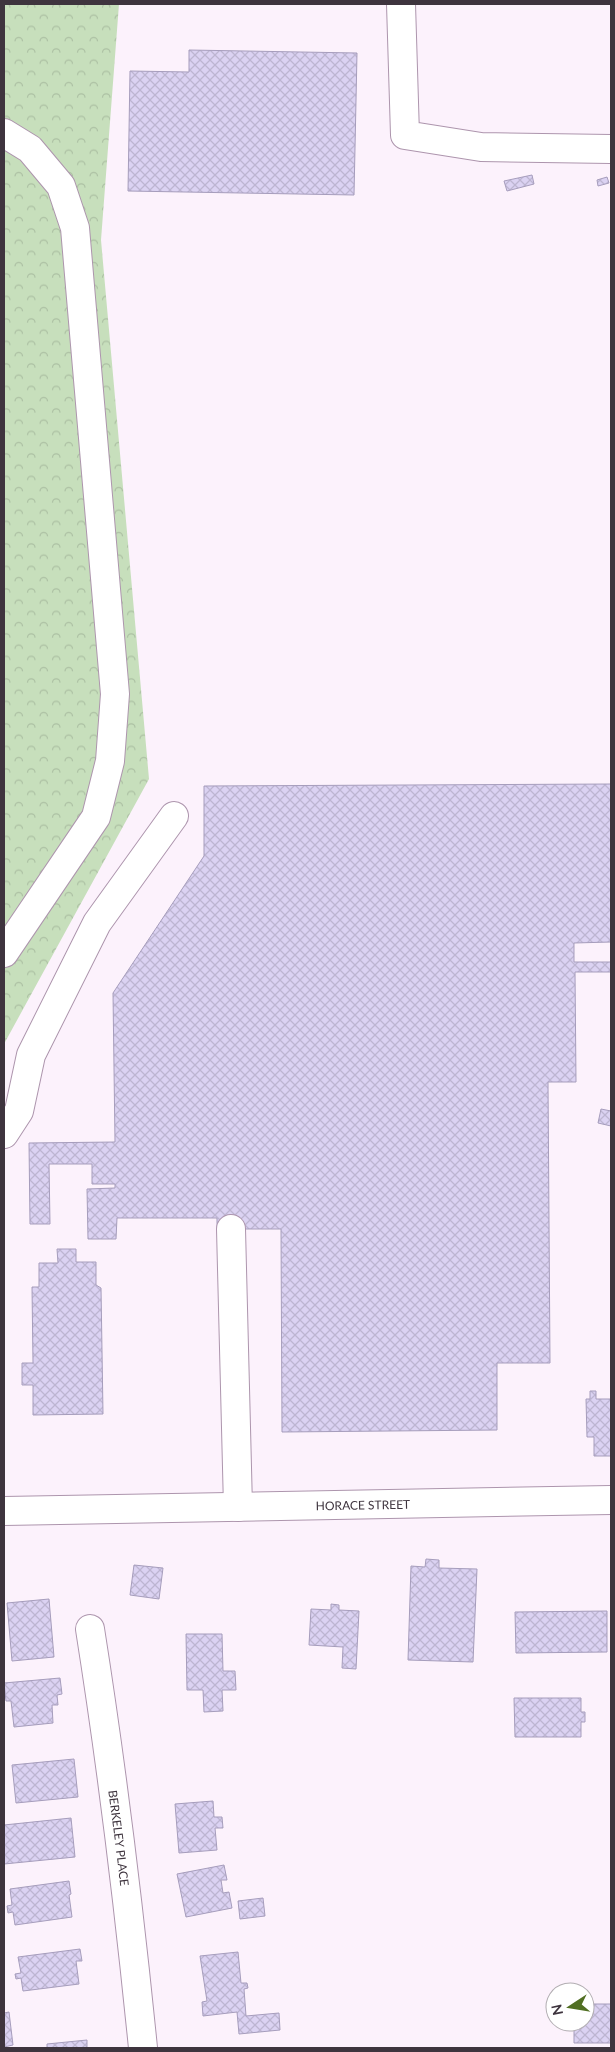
<svg xmlns="http://www.w3.org/2000/svg" width="615" height="2052" font-family="Lato,sans-serif">
	<style>
		.forest { fill: url(#forest-crowns) }
		.building { fill: url(#building-cross-hatch); stroke: #a69dbc }
		.lines { fill: none; stroke-linecap: round; stroke-linejoin: round }
		.minor-casing { stroke: #ad95ad; stroke-width: 30 }
		.minor { stroke: #fff; stroke-width: 28 }
		.labels { text-anchor: middle; dominant-baseline: central; stroke-width: 4; stroke-linejoin: round; paint-order: stroke }
		.street-label { font-size: 12px; fill: #3e343e; stroke: #fff }
	</style>
	<defs>
		<pattern id="forest-crowns" width="20" height="18" patternUnits="userSpaceOnUse" patternTransform="scale(1.25)"><rect width="20" height="18" fill="#c7dfbc"/><path d="M2 6a3 3 0 1 1 6 0M12 15a3 3 0 1 1 6 0" fill="none" stroke="#acc0a3"/></pattern>
		<pattern id="building-cross-hatch" width="8" height="8" patternUnits="userSpaceOnUse" patternTransform="scale(1.25)"><rect width="8" height="8" fill="#dbd2f2"/><path d="M0 0l8 8M0 8l8-8" fill="none" stroke="#bdb5d1"/></pattern>
	</defs>
	<rect width="100%" height="100%" fill="#fcf2fc"/>
	<path class="forest" d="M4 4H119L101 240 149 779 4 1044Z"/>
	<path class="building" d="M189 50 357 53 354 195 128 191 130 71 189 72Z
		M532 175 534 184 507 191 504 181Z
		M607 177 609 183 598 186 597 180Z
		M611 784V942L574 943V962H611V972H575L576 1082H548L550 1363H497V1430L282 1432 281 1229H217V1218H117L116 1239H88L87 1189 115 1188V1184H92V1164H49L50 1224H30L29 1143 115 1142 113 993 204 856V786Z
		M601 1109 611 1111V1126L598 1123Z
		M57 1249H76V1262H96V1285L101 1288 103 1414 33 1415V1385H22V1363H33L32 1287H39V1263H58Z
		M590 1391H596V1399H611V1456H594V1437H587L586 1399H590Z
		M426 1559 439 1560V1568L477 1569 473 1662 408 1660 411 1566 425 1567Z
		M134 1565 163 1568 159 1599 130 1595Z
		M49 1599 54 1657 12 1661 7 1603Z
		M331 1604 339 1605V1610L359 1611 356 1669 342 1668 343 1647 309 1645 311 1609 331 1610Z
		M607 1611V1652L516 1653 515 1612Z
		M186 1634H222L223 1671H235L236 1690H222L223 1711 204 1712 203 1690H187Z
		M60 1678 62 1694 57 1695 58 1705H52L53 1723 14 1727 11 1701H6L4 1683Z
		M514 1698H581V1712H585V1722H581V1737H515Z
		M74 1759 78 1797 16 1803 12 1765Z
		M213 1801 214 1817H222L223 1828H215L217 1850 179 1853 175 1804Z
		M71 1818 75 1857 4 1864V1825Z
		M224 1865 227 1880H221L223 1893 229 1892 232 1908 186 1917 177 1874Z
		M69 1881 71 1894 69 1895 72 1917 15 1925 13 1912 8 1913 7 1906 12 1905 10 1889Z
		M263 1898 265 1916 240 1919 238 1901Z
		M80 1949 82 1961H76L79 1984 23 1991 21 1978 16 1979 15 1974 21 1973 18 1957Z
		M238 1952 241 1983H247L248 1988 244 1989 246 2016 279 2013 280 2030 239 2034 237 2012 203 2016 202 2002 207 2001 200 1956Z
		M585 2004H611V2043H574V2022H585Z
		M9 2012 13 2045 4 2047V2048V2013Z
		M87 2040V2048H47V2044Z"/>
	<g class="lines">
		<defs>
			<g id="minor">
				<path d="M401 4 405 135 481 147 611 149"/>
				<path d="M4 133 30 149 61 186 75 228 115 694 110 761 96 817 4 953"/>
				<path d="M4 1134 19 1111 31 1055 97 923 174 816"/>
				<path d="M231 1229 238 1507"/>
				<path id="s1" d="M4 1511 611 1500"/>
				<path id="s2" d="M90 1629C112 1768 129 1908 143 2048"/>
			</g>
		</defs>
		<use href="#minor" class="minor-casing"/>
		<use href="#minor" class="minor"/>
	</g>
	<g class="labels">
		<g class="street-label">
			<text stroke="none"><textPath href="#s1" startOffset="359">HORACE STREET</textPath></text>
			<text stroke="none"><textPath href="#s2" startOffset="211">BERKELEY PLACE</textPath></text>
		</g>
	</g>
	<rect width="615" height="2052" fill="none" stroke="#3e343e" stroke-width="10"/>
	<g transform="translate(570 2007) rotate(258)"><circle r="24" fill="#ffffff" stroke="#b2aeb2"/>
	<path d="M0-4L9 19L0 12L-9 19Z" fill="#516f23"/>
	<text y="-8" font-size="14" font-weight="bold" text-anchor="middle" fill="#3e343e">N</text>
	</g>
</svg>
